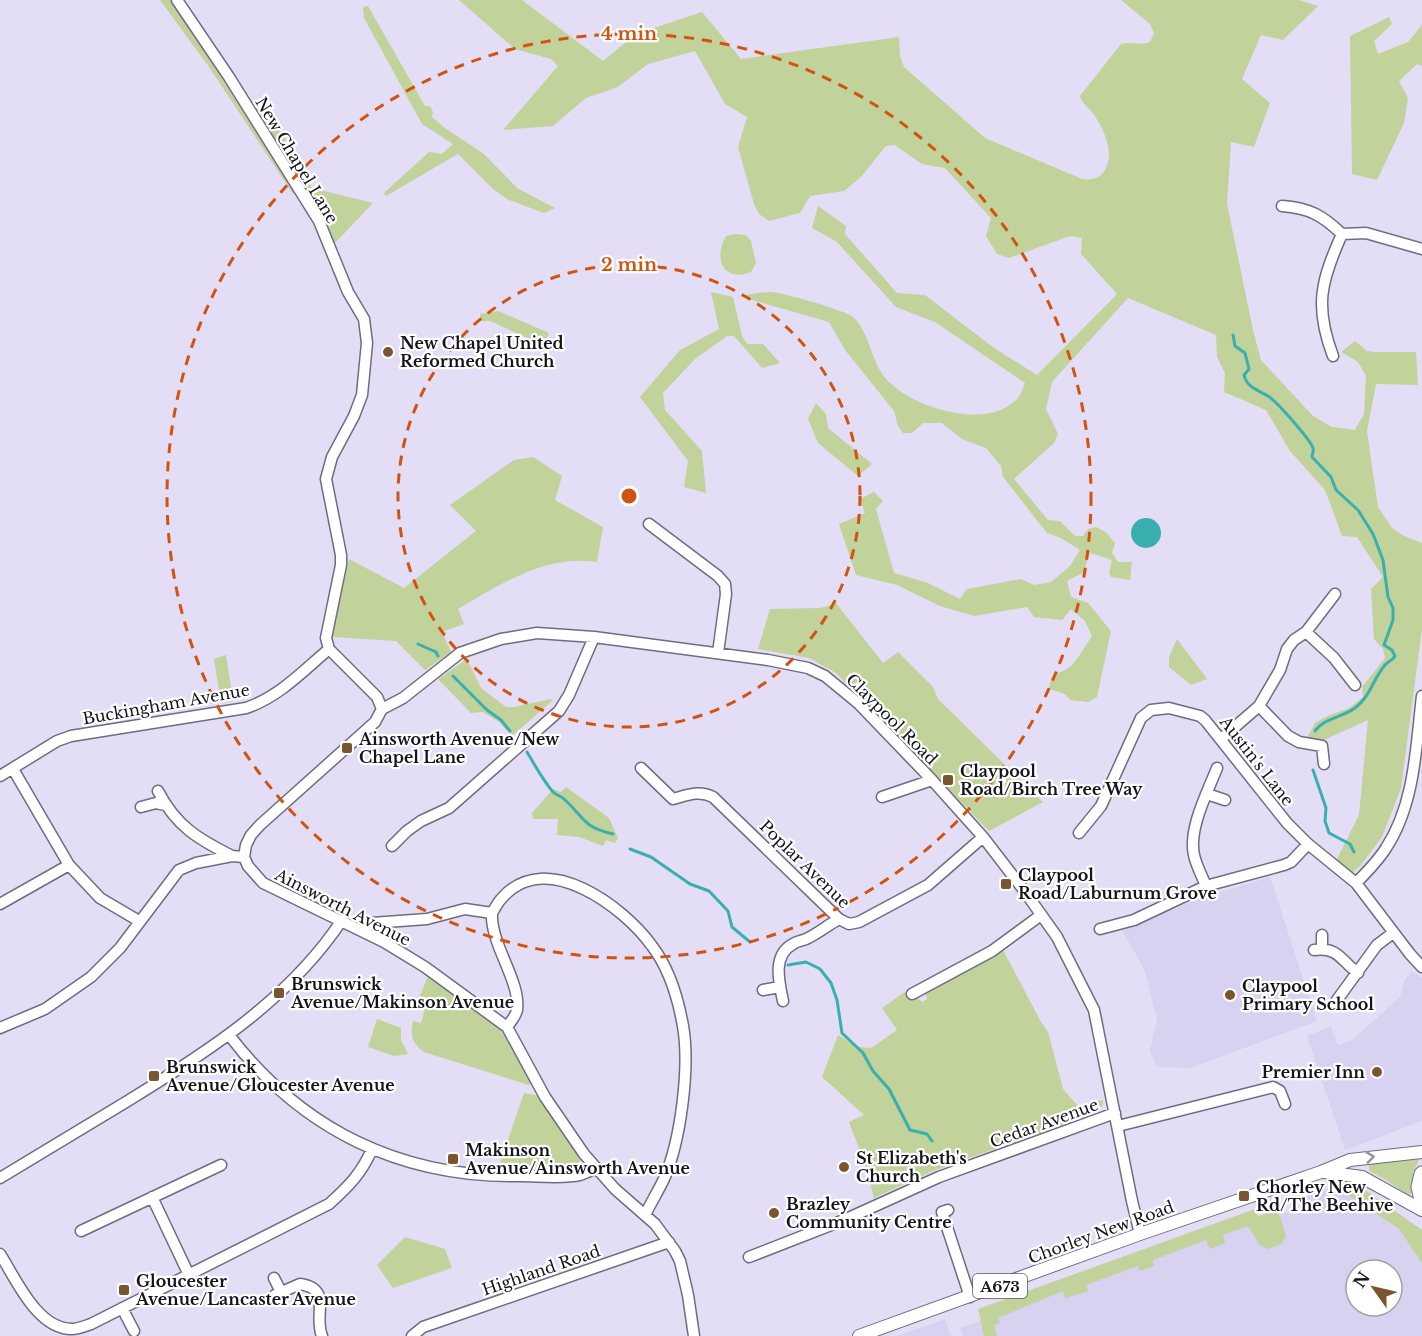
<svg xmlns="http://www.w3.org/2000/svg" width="1422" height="1336" font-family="'Libre Baskerville',serif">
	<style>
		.built { fill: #d8d1ef; fill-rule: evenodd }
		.green { fill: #c1d29a }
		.water { fill: #3aafaf }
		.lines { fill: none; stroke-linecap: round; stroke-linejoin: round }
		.stream { stroke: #3aafaf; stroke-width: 3 }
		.minor-casing { stroke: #706b7f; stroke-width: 13 }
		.major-casing { stroke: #706b7f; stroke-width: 14 }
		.highway-casing { stroke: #706b7f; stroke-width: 17 }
		.minor { stroke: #fff; stroke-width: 10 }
		.major { stroke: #fff; stroke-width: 12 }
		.highway { stroke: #fff; stroke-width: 15 }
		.oneway { stroke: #969598 }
		.ring { fill: none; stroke: #d3520e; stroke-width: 3; stroke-dasharray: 10 8 }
		.poi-dot { fill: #79562e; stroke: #fff; stroke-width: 2 }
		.labels { text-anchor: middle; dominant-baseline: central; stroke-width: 4.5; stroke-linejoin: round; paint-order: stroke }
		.shield { fill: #fff; stroke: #5b5a5f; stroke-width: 1.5 }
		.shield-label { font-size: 15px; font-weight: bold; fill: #15131b }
		.street-label { font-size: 16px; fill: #15131b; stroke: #fff }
		.poi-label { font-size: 16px; font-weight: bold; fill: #15131b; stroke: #fff; text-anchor: start }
		.centre { fill: #d3520e; stroke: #fff; stroke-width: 3 }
		.ring-label { font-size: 18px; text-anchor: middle; font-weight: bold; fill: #d3520e; stroke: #fff; stroke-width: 4.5; stroke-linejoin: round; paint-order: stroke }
	</style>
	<rect width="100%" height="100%" fill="#e3def5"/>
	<path class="built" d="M1270 877 1317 1021 1190 1068 1157 1067 1150 1051 1157 1019 1145 971 1122 930 1201 898Z
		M1412 972 1422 978V1121L1345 1150 1307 1036 1331 1026 1338 1045 1352 1040 1400 997 1405 979Z
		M1333 1187 1338 1188 1399 1229 1413 1247 1422 1263V1336H963L960 1328 986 1319 987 1307 1256 1213 1259 1221 1306 1206 1303 1196ZM1356 1270H1392V1306H1356Z
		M945 1319 951 1336H897Z"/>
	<path class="green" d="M160 0H171L296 193 293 194 209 67Z
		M459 0H522L603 61 636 34 702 12 741 59 899 37 900 56 904 67 985 138 1082 179C1093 180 1101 179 1106 168 1115 152 1102 124 1091 111 1086 105 1082 103 1080 96L1121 44C1131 41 1140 46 1150 42L1154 33 1150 24 1121 0H1299L1318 6 1283 40 1261 35 1242 79 1270 103 1254 147 1231 142 1227 204 1253 330 1261 360 1313 416 1332 427 1355 430 1364 414 1366 376 1358 362 1341 352 1355 341 1367 351 1376 352H1416L1418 385 1376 384 1367 431 1378 507 1392 528 1404 536 1422 543V629L1401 788 1382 837 1361 865 1351 874 1336 861 1359 815 1368 720 1324 740 1307 738 1315 723 1325 717 1349 708 1363 697 1362 687 1385 658 1383 649 1374 639 1371 589 1383 577 1357 537 1342 536 1325 490 1290 451 1266 410 1224 392 1225 373 1217 357 1216 335 1128 298 1052 382 1046 409 1058 434 1054 443 1014 479 1048 520 1060 521 1075 536H1083L1088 529 1096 527 1106 532 1115 543 1112 553 1118 562H1132L1130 580 1111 577 1109 574 1112 560 1090 553 1083 573 1067 581 1071 597 1088 603 1111 631 1097 697 1088 702 1070 700 1065 694 1049 689C1051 669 1061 676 1072 665 1079 657 1086 645 1092 636L1085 621 1071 609 1062 620 1034 617 1027 607 974 616 940 606 897 585 856 575 839 524 865 513 860 499 874 492 883 501 876 509 894 573 928 583 960 599 967 589 1021 579 1034 585 1051 582 1070 566 1080 550 1061 538 1047 533 1003 477 1001 466 986 448 962 439 942 423H923L912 433H903L898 426 894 411 845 350 829 322 739 296C749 295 760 292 770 292 782 292 844 310 853 317 870 332 871 364 888 381 914 408 987 431 1017 399 1021 395 1023 388 1025 383L935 322 896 307 837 242 812 228 818 206 846 226 845 234 897 293 925 295 994 348 1037 375 1117 294 1081 254 1082 238 1070 236 1009 258 997 254 986 236 991 218 945 168 922 164 895 145 886 146 860 178 844 191 810 196 800 213 769 221 759 214 754 204 738 147 747 117 725 104 695 51 648 64 618 87 586 98 553 126 503 130 558 66 551 59 515 49Z
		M368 6 425 106H430L433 112 432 117 445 128 484 154 517 188 555 208 544 213 507 199 493 189 458 154 386 196 384 193 429 152 442 154 453 144 422 124 364 18 363 7Z
		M1389 17 1392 24 1374 41 1378 54 1408 42 1422 25V66L1417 64 1399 81 1408 98 1404 123 1377 180 1352 174 1350 36Z
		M277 125 291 148 296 167 312 188 373 203 332 246 266 129Z
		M735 234 746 235 751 241 756 263 751 272C723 283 713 258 726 236Z
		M711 292 733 297 742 336 747 344H763L780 363 762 368 734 336H727L695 359 663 393 665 410 702 451 706 493 684 487 688 461 640 397 680 350 719 329Z
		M498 311 549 333 545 346 490 321H481L480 314Z
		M816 403 826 414 828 428 872 464 858 476 818 443 808 419Z
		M533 457 562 476 555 500 603 527 597 562C586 561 575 560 564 562 528 566 489 591 458 609L464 624 442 632 451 652 425 670 396 641 332 637 349 559 404 588 476 531 450 505 514 460Z
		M836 603 883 663 898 652 933 687 938 699 1043 802 989 831 836 673 809 658 758 649 770 609 821 608Z
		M1177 639 1207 679 1191 685 1169 667V657Z
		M226 655 233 701 221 703 214 659Z
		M467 659 481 688 506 707H514L551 699 553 700 512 736 499 722 483 712 471 713 438 679Z
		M566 787 609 818 618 838 615 843 606 840 603 846 579 837 557 835 558 819H533L532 813 553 789 561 792Z
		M1002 948 1041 1022 1048 1032 1063 1089 1078 1106 1103 1100C1104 1112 1090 1114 1081 1118L933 1171 874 1198 865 1164 849 1122 864 1115 822 1077 838 1035 859 1047 871 1048 897 1030 882 1008 905 992 910 1000 916 996 922 1002 927 999 925 992Z
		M428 976 500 1029 531 1083 529 1085 424 1052C412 1044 410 1034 413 1021L421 1023 428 999 420 996Z
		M377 1019 401 1028V1040L408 1054 394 1056 368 1047Z
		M524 1093 545 1097 581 1159 574 1169 566 1171 499 1172V1166Z
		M1420 1158 1413 1172 1412 1192 1409 1195 1386 1180 1369 1171V1162Z
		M1344 1182 1355 1184 1365 1190 1422 1230V1263L1399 1229 1336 1187V1183Z
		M1255 1209 1258 1216 1275 1211 1279 1214 1286 1236 1281 1244 1268 1249 1259 1244 1248 1226 1223 1235 1225 1243 1210 1249 1206 1240 1153 1260 1154 1266 1140 1271 1138 1266 1086 1285 1088 1291 1065 1298 1063 1291 998 1318 1000 1323 994 1325 997 1336H984L978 1309Z
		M405 1237 445 1249 452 1268 393 1288 377 1265Z"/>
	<path class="water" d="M1131 533a15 15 0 1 1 30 0a15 15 0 1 1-30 0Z"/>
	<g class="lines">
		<path class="stream" d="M1233 335 1235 346 1245 353 1249 369 1244 375C1247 388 1258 390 1268 396 1276 401 1310 439 1313 448 1314 451 1312 454 1312 457L1331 477 1336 490 1358 510 1373 534 1383 560 1388 597 1393 608V620L1384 645 1392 650 1395 656C1392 661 1388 661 1385 665 1373 679 1370 697 1355 708 1343 717 1324 718 1315 731
			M418 644 436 652 438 656
			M453 676 487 710 501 720 510 731
			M527 752C535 765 542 779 553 792 556 795 561 796 564 799 586 819 581 826 613 834
			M1313 770 1326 808 1325 821 1329 833 1350 844 1354 852
			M630 849 651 857 690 884 709 891 728 911 732 927 750 942
			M788 965 806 962 820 969 831 983 837 1000 842 1033 863 1053 873 1071 889 1089 910 1130 927 1134 932 1141"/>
		<defs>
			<path id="minor" d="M177 0 229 77 319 221 348 292 364 319 367 343 362 395 354 416 332 457 326 479 341 555V565L326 638 329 649 377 697 382 709
				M1282 206C1309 208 1322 215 1342 234L1366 233 1422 249
				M1333 356C1314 306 1321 281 1342 234
				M649 524 718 576 725 584 726 594 718 653
				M1306 632 1334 658 1355 685
				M1259 706 1288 736 1299 742 1322 746 1324 764
				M382 709 403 698 460 653 501 639 537 633 594 637 768 660 808 668 825 676 859 704 932 780 983 837 1023 889 1057 937 1094 1010 1132 1201 1140 1234
				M382 709 375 722 260 825 251 835 246 845 244 857 248 866 263 883 384 942 425 967 507 1027 545 1097 584 1154 615 1189 655 1224 675 1251 680 1261 688 1295 694 1336
				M1221 739 1259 706 1280 670 1287 649 1294 640 1306 632 1335 594
				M641 768 673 799C688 795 699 790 713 797L839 919 849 924 859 922 928 885 983 837
				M13 769 69 865 100 898 139 921
				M0 776 57 741 71 736 246 708C279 697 303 671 329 649
				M158 791C176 826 198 839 232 856
				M1207 794 1225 800
				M882 797 932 780
				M141 807 156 803 165 805
				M1079 833 1101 806 1141 718 1151 710 1169 708 1200 716 1205 720 1287 823 1308 844 1356 883 1410 954 1422 967
				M392 846 407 831 421 821 449 808 559 711 569 695 594 637
				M1356 883C1367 872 1378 861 1386 848 1415 804 1416 746 1422 696
				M1206 886C1202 876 1196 865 1194 855 1188 829 1208 791 1217 768
				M0 904 69 865
				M492 913C490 944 521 981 517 1010 516 1016 511 1021 507 1027
				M1100 929 1134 920 1206 886 1284 865 1291 862 1308 844
				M362 930 372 923 427 919 465 909 492 913C495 908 498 902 502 898 546 848 624 907 652 946 669 968 678 998 683 1026 690 1067 681 1140 664 1179 658 1191 651 1203 645 1215
				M1322 935V949
				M1314 950C1339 947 1340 960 1358 973
				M763 990 780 987
				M912 994 992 951 1041 915
				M1337 1000 1377 945 1393 933
				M783 1001C779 982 772 955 793 944 797 941 802 941 806 939 817 934 828 925 839 919
				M0 1028 45 1009 91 977 120 948 179 870 196 863 232 856 244 857
				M229 1035C302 1130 401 1178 521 1176 537 1176 564 1179 580 1175 585 1173 591 1170 597 1168
				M1118 1126 1273 1087 1280 1091 1285 1104
				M0 1178C42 1153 84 1127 126 1102 206 1053 289 1000 342 920
				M152 1197 189 1275
				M948 1210 942 1212 970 1297
				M81 1231 221 1165
				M0 1254C16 1279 37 1329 72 1329 78 1329 85 1326 91 1324L329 1204C348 1187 362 1173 372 1149
				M749 1257 844 1220 939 1177 1115 1113
				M274 1278 281 1292
				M275 1295 300 1284C333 1289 313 1314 322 1336
				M122 1308 134 1331
				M412 1336 423 1327 669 1242"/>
			<path id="major" d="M1324 1172 1362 1177 1422 1210
				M859 1336 1140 1234 1321 1172 1350 1160 1422 1152"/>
			<path id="highway" d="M1422 1174 1419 1187 1422 1200"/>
		</defs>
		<use href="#minor" class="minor-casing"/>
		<use href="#major" class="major-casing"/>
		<use href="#highway" class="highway-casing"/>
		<use href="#minor" class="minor"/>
		<use href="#major" class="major"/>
		<use href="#highway" class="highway"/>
	</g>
	<defs><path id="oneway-chevron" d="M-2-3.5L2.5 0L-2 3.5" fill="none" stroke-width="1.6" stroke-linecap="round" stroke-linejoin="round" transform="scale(1.5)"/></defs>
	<use class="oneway" href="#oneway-chevron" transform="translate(1370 1157) rotate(-7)"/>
	<g class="ring">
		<circle cx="629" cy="496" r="231"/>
		<circle cx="629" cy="496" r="462"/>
	</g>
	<g class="poi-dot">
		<circle cx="388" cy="352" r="6"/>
		<rect x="341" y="742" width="12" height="12" rx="3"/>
		<rect x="942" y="774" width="12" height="12" rx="3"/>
		<rect x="1000" y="878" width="12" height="12" rx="3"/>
		<rect x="273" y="987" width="12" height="12" rx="3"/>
		<circle cx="1230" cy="995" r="6"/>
		<circle cx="1377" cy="1072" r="6"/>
		<rect x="148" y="1070" width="12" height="12" rx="3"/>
		<rect x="447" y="1153" width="12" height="12" rx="3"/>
		<circle cx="844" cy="1167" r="6"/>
		<rect x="1238" y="1190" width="12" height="12" rx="3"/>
		<circle cx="774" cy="1213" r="6"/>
		<rect x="118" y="1284" width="12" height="12" rx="3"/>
	</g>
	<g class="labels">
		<rect class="shield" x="973" y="1274" width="54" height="24" rx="4.5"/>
		<g class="shield-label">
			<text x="1000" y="1286">A673</text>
		</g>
		<g class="street-label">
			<text transform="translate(297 160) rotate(59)">New Chapel Lane</text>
			<text transform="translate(166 704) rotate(-10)">Buckingham Avenue</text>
			<text transform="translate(892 719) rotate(45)">Claypool Road</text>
			<text transform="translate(1257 761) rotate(52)">Austin's Lane</text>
			<text transform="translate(805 864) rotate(44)">Poplar Avenue</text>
			<text transform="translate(343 907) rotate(27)">Ainsworth Avenue</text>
			<text transform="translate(1044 1123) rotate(-20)">Cedar Avenue</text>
			<text transform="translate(1101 1232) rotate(-20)">Chorley New Road</text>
			<text transform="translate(541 1270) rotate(-19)">Highland Road</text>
		</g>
		<g class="poi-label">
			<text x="400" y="343">New Chapel United<tspan x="400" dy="18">Reformed Church</tspan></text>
			<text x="359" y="739">Ainsworth Avenue/New<tspan x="359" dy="18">Chapel Lane</tspan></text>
			<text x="960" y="771">Claypool<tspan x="960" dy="18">Road/Birch Tree Way</tspan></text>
			<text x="1018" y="875">Claypool<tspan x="1018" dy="18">Road/Laburnum Grove</tspan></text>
			<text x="291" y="984">Brunswick<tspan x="291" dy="18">Avenue/Makinson Avenue</tspan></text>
			<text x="1242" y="986">Claypool<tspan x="1242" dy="18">Primary School</tspan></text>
			<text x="166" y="1067">Brunswick<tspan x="166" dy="18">Avenue/Gloucester Avenue</tspan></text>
			<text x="1365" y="1072" text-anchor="end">Premier Inn</text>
			<text x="465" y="1150">Makinson<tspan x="465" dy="18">Avenue/Ainsworth Avenue</tspan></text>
			<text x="856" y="1158">St Elizabeth's<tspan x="856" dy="18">Church</tspan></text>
			<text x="1256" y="1187">Chorley New<tspan x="1256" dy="18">Rd/The Beehive</tspan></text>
			<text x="786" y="1204">Brazley<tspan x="786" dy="18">Community Centre</tspan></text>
			<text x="136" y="1281">Gloucester<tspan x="136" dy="18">Avenue/Lancaster Avenue</tspan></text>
		</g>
	</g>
	<circle cx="629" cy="496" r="9" class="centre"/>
	<g class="ring-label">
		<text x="629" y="40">4 min</text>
		<text x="629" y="271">2 min</text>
	</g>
	<g transform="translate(1374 1288) rotate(304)"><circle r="28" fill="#ffffff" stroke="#a1a1a4" stroke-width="1.5"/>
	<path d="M0-4.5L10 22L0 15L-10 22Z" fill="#79562e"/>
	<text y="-9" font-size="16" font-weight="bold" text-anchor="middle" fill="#15131b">N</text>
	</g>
</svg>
